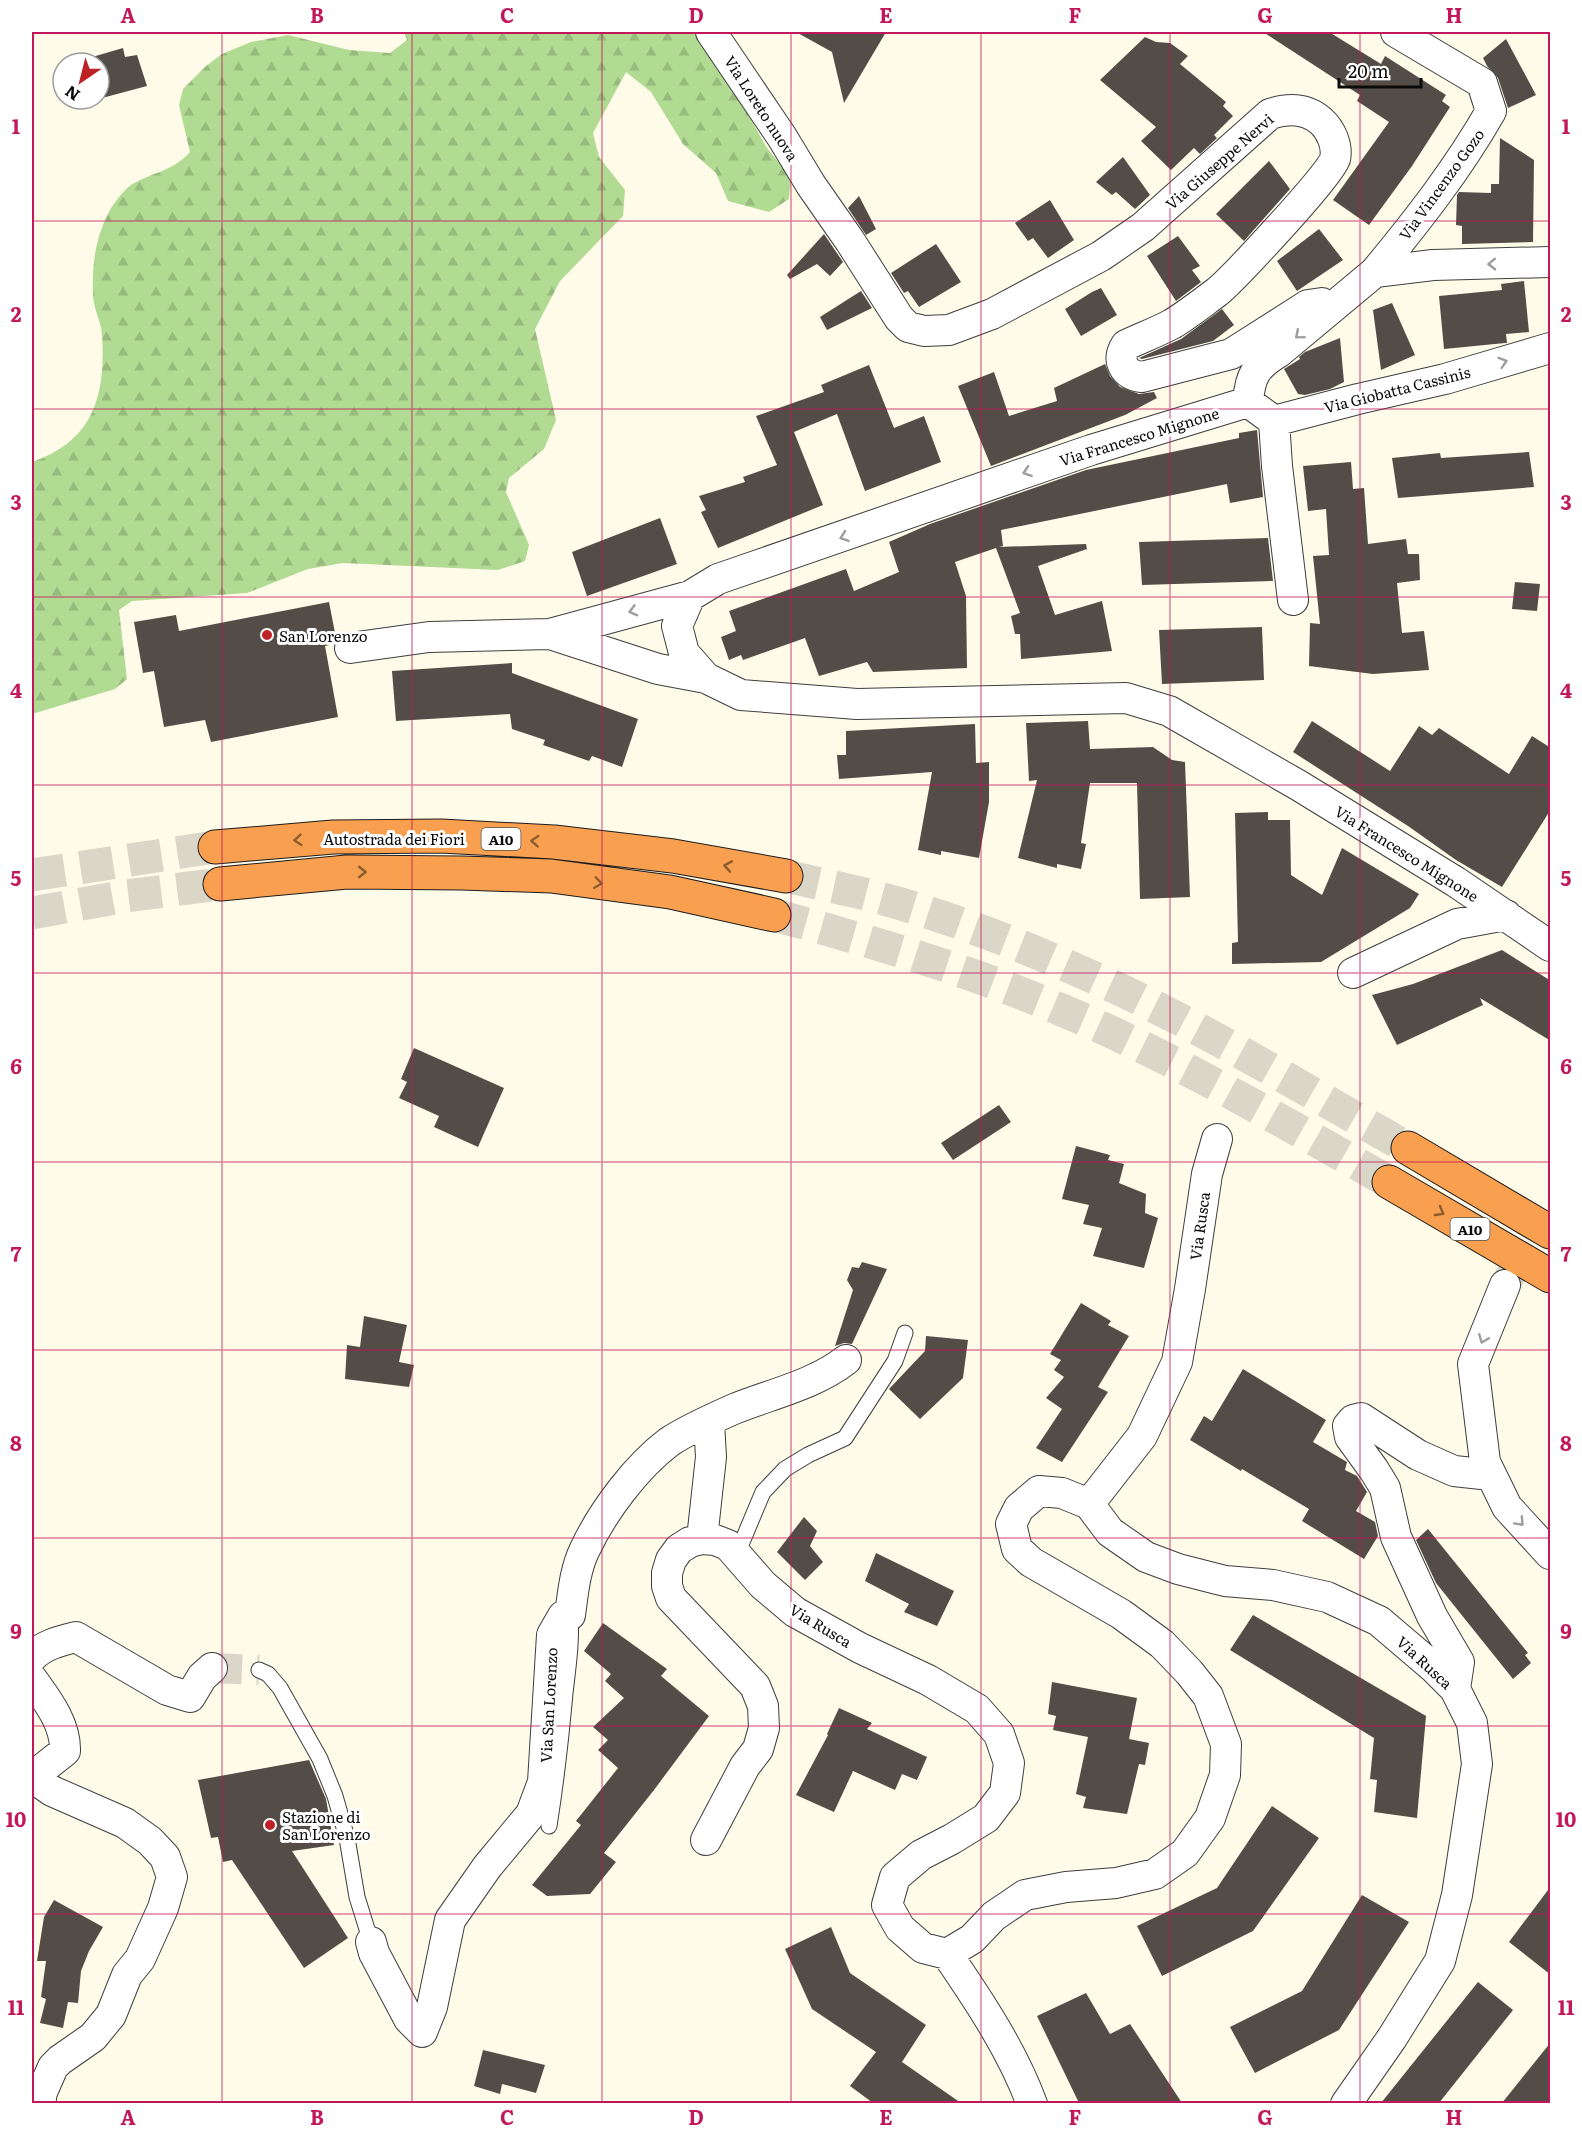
<svg xmlns="http://www.w3.org/2000/svg" width="1582" height="2135" font-family="Literata,serif">
	<style>
		.forest { fill: url(#forest-firs) }
		.building { fill: #544d47 }
		.lines { fill: none; stroke-linecap: round; stroke-linejoin: round }
		.minor-tunnel { stroke: #dad7c8; stroke-width: 30; stroke-dasharray: 30 15; stroke-linecap: butt }
		.motorway-tunnel { stroke: #dad7c8; stroke-width: 33; stroke-dasharray: 33 16; stroke-linecap: butt }
		.service-casing { stroke: #3e3e3e; stroke-width: 17 }
		.minor-casing { stroke: #3e3e3e; stroke-width: 32 }
		.motorway-casing { stroke: #1c1c1c; stroke-width: 35 }
		.service { stroke: #fff; stroke-width: 15 }
		.minor { stroke: #fff; stroke-width: 30 }
		.motorway { stroke: #f8a04f; stroke-width: 33 }
		.oneway { stroke: #9d9d9d }
		.oneway2 { stroke: #8d5d30 }
		.grid { fill: none; stroke: #c2185b; stroke-width: 1.5; stroke-opacity: 0.55 }
		.poi-dot { fill: #bd2125; stroke: #fff; stroke-width: 2 }
		.labels { text-anchor: middle; dominant-baseline: central; stroke-width: 6; stroke-linejoin: round; paint-order: stroke }
		.shield { fill: #fff; stroke: #545454; stroke-width: 1.5 }
		.shield-label { font-size: 14px; font-weight: bold; fill: #0b0b0b }
		.street-label { font-size: 15px; fill: #0b0b0b; stroke: #fff }
		.poi-label { font-size: 15px; fill: #0b0b0b; stroke: #fff; text-anchor: start }
		.neatline { fill: none; stroke: #c2185b; stroke-width: 2 }
		.grid-label { font-size: 20px; text-anchor: middle; font-weight: bold; fill: #c2185b }
	</style>
	<defs>
		<pattern id="forest-firs" width="22" height="20" patternUnits="userSpaceOnUse" patternTransform="scale(1.5)"><rect width="22" height="20" fill="#b1da92"/><path d="M5 1l3.5 6h-7zM16 11l3.5 6h-7z" fill="#97ba7d"/></pattern>
	</defs>
	<rect width="100%" height="100%" fill="#fffbe9"/>
	<path class="forest" d="M404 32H698L703 36 767 148 791 178 789 199 769 212 728 201 716 173 683 144 651 92 626 72 593 133 599 157 625 190 623 216 560 281 535 329 556 420 544 449 509 478 506 492 529 545 525 561 498 570 343 563 308 569 247 593 132 601 119 610 127 679 115 689 32 714V462C94 441 106 395 102 334 101 321 93 308 93 294 92 266 95 239 108 214 112 205 123 191 131 185 152 172 172 172 190 152L179 105 183 89 206 66 222 54 251 42 288 35 349 50 390 53 407 40Z"/>
	<path class="building" d="M796 32H886L844 103 832 52Z
		M1263 32H1329L1381 64 1385 56 1446 95 1442 101 1450 107 1412 166 1369 225 1333 200 1389 122 1357 101 1360 95Z
		M1145 37 1156 42 1170 43 1188 56 1180 64 1226 102 1223 106 1233 116 1214 135 1217 138 1200 154 1194 148 1171 170 1141 141 1156 127 1100 80Z
		M1506 39 1536 95 1508 108 1498 78 1487 66 1483 58Z
		M123 48 125 57 137 55 147 86 87 102 86 99H99V63L75 62Z
		M1500 138 1534 160 1533 242 1462 244V226L1456 225 1457 195 1459 192 1491 193V184H1499Z
		M1123 157 1150 195 1135 209 1116 192 1112 195 1096 182Z
		M1269 161 1290 189 1244 241 1216 214Z
		M859 196 876 229 866 235 848 208Z
		M1050 200 1074 240 1048 258 1033 238 1028 241 1015 223Z
		M1319 229 1343 260 1297 291 1277 261Z
		M824 234 843 262 830 276 817 264 790 279 787 275Z
		M1178 236 1200 266 1192 270 1201 282 1176 301 1147 256Z
		M936 244 961 282 919 307 908 291 904 293 891 273Z
		M1524 281 1529 332 1506 334 1507 343H1505L1444 349 1439 296 1502 290 1501 284Z
		M1101 288 1117 315 1081 336 1065 309 1092 292Z
		M861 291 872 308 827 330 820 317Z
		M1392 303 1415 355 1381 370 1373 310Z
		M1222 309 1234 325 1213 341 1142 359 1139 358 1181 339Z
		M1340 338 1344 382 1330 389 1305 395 1298 394 1284 369 1300 359 1299 357 1305 352Z
		M1105 364 1110 376 1120 387 1139 394 1154 392 1157 398 1125 415 991 466 958 386 994 372 1009 416 1057 401 1054 388Z
		M869 365 894 428 924 416 941 462 865 491 837 414 794 432 823 505 718 548 701 512 706 510 699 496 745 482 743 477 777 465 756 416 824 392 821 385Z
		M1257 430 1263 497 1230 503 1227 484 1001 530 1003 546 999 547 1086 544 1087 549 1038 566 1055 615 1102 601 1112 651 1021 659 1020 634H1015L1011 616 1020 613 996 548 955 562 966 596 967 668 873 672 867 662 819 676 805 638 743 660 741 655 729 660 721 637 736 631 729 611 846 569 854 591 899 572 889 542 930 524 1086 470 1239 438V433Z
		M1529 452 1534 487 1398 498 1392 458 1440 453 1441 458Z
		M1351 462 1353 489 1364 488 1368 544 1406 539 1408 554H1419L1420 580 1397 583 1402 633 1424 631 1429 670 1373 674 1309 666 1310 623 1320 624 1313 556 1329 555 1326 509 1308 511 1303 466Z
		M660 518 677 564 587 596 572 552Z
		M1268 538 1273 581 1142 585 1139 542Z
		M1515 582 1540 584 1537 611 1512 609Z
		M329 602 336 638 334 644 325 646 338 717 211 742 205 720 164 727 154 671 143 673 134 622 176 615 179 631Z
		M1262 627 1264 680 1162 684 1159 630Z
		M512 663V673L638 719 622 767 592 756 589 761 543 745 545 740 512 729 510 714 396 721 392 671Z
		M1088 721 1090 749 1153 747 1172 760 1185 762 1190 897 1140 899 1137 783H1090L1081 843 1086 844 1081 869 1057 864V868L1018 858 1037 780 1029 781 1026 723Z
		M1312 721 1390 771 1419 726 1432 735 1439 728 1509 774 1532 736 1551 748V809L1502 887 1456 860 1408 826 1293 752Z
		M975 724 976 763 989 762V802L979 858 941 851V855L918 850 932 772 839 779 837 755H846V731Z
		M1268 812V820H1290L1291 875 1322 895 1342 848 1419 894 1410 908 1321 962 1232 964V943L1238 942 1235 813Z
		M1502 950 1551 981V1041L1480 998 1483 1005 1397 1045 1372 995 1413 984Z
		M414 1048 504 1088 478 1147 434 1127 439 1116 399 1098 407 1082 401 1079Z
		M999 1105 1011 1122 953 1160 941 1143Z
		M1076 1146 1110 1155 1108 1160 1124 1164 1119 1183 1146 1194 1145 1213 1158 1218 1144 1268 1093 1256 1102 1228 1083 1224 1089 1205 1062 1199Z
		M862 1262 887 1269 852 1344 844 1343 835 1346 853 1290 847 1280 852 1267 859 1268Z
		M1081 1303 1111 1321 1108 1325 1129 1336 1098 1387 1108 1392 1062 1462 1036 1448 1062 1409 1046 1398 1064 1377 1054 1370 1061 1360 1050 1354Z
		M364 1316 407 1325 399 1362 414 1365 409 1387 345 1379 347 1345 360 1347Z
		M926 1336 968 1340 963 1378 920 1419 889 1389 925 1351Z
		M1243 1369 1326 1420 1313 1442 1347 1462 1345 1470 1357 1476 1367 1492 1356 1511 1375 1522 1378 1536 1364 1559 1302 1521 1309 1509 1242 1469 1241 1471 1190 1440 1204 1416 1212 1421Z
		M804 1517 817 1531 810 1546 823 1562 805 1580 777 1552Z
		M1428 1529 1528 1653 1525 1655 1531 1663 1513 1679 1436 1583 1416 1540Z
		M876 1553 954 1591 937 1626 904 1612 909 1604 865 1581Z
		M1253 1615 1426 1716 1417 1818 1374 1812 1377 1780 1370 1779 1374 1738 1230 1650Z
		M603 1623 667 1669 661 1676 709 1716 654 1790 604 1853 616 1862 590 1894 547 1896 532 1885 581 1825 576 1821 618 1768 598 1750 608 1740 593 1727 624 1698 605 1681 611 1674 584 1651Z
		M1052 1682 1137 1698 1129 1739 1149 1743 1145 1765 1139 1764 1127 1814 1083 1808 1086 1797 1076 1794 1088 1737 1053 1730 1056 1716 1048 1714Z
		M839 1708 872 1723 867 1729 927 1757 917 1780 902 1774 895 1790 853 1771 834 1812 796 1795 828 1735 827 1734Z
		M309 1760 326 1799 334 1845 292 1851 348 1938 304 1968 232 1860 223 1862 218 1837 211 1838 198 1780Z
		M1272 1806 1319 1838 1253 1931 1162 1976 1137 1926 1217 1888Z
		M1551 1886V1975L1509 1942Z
		M1362 1895 1409 1922 1339 2030 1255 2073 1230 2027 1302 1991Z
		M54 1900 103 1927 89 1951 81 1971 78 2003 68 2002 63 2028 40 2023 46 1999 41 1997 46 1961H37L44 1917Z
		M831 1927 850 1973 926 2025 902 2062 961 2103H873L850 2086 876 2052 812 2009 785 1949Z
		M1478 1982 1513 2010 1439 2103H1381Z
		M1086 1993 1110 2034 1130 2024 1182 2103H1079L1037 2016Z
		M1551 2042V2103H1502Z
		M483 2050 545 2065 536 2093 502 2084 500 2094 474 2086Z"/>
	<g class="lines">
		<path class="minor-tunnel" d="M1508 1280 1550 1204
			M212 1668 259 1670"/>
		<path class="motorway-tunnel" d="M32 875 215 847
			M786 876C811 882 836 887 861 893 937 912 1017 943 1088 975 1199 1024 1303 1089 1408 1148
			M32 913 126 896 220 884
			M774 915C874 942 976 972 1071 1014 1182 1062 1285 1123 1389 1182"/>
		<defs>
			<path id="service" d="M737 1554 763 1492 785 1469 808 1455 845 1438 895 1361 905 1333
				M259 1670 268 1674 280 1688 320 1759 335 1796 347 1838 357 1897 371 1942
				M549 1826C556 1782 561 1738 565 1693 568 1667 572 1641 570 1615"/>
			<path id="minor" d="M711 32 782 137 811 185 850 241 899 318 908 327 924 331 949 330 992 314 1101 256 1143 227 1270 114C1288 108 1306 108 1321 121 1331 130 1338 146 1335 159 1333 172 1232 280 1217 292 1202 303 1187 315 1172 324 1157 332 1141 338 1126 345 1116 361 1124 375 1142 377L1231 354 1308 305 1322 303
				M1550 262 1433 265 1375 272 1279 352C1256 366 1250 375 1248 402L1091 450 718 579 690 596 677 626 684 653 706 678 741 695 857 704 1126 698 1169 711 1298 785 1456 882 1550 946
				M1375 272C1417 221 1458 169 1491 111L1482 83 1396 32
				M1248 402 1274 421 1358 399 1445 379 1550 348
				M1274 421 1277 466 1293 600
				M690 596 550 634 658 669 706 678
				M350 648 429 637 550 634
				M1353 973 1457 924 1506 915
				M1505 1285 1473 1364 1485 1462 1507 1507 1550 1554
				M1089 1504 1142 1436 1177 1362 1190 1289 1207 1174 1217 1139
				M702 1539 711 1457 709 1422
				M32 1657C43 1645 60 1641 76 1637L167 1690 190 1697 202 1677 212 1668
				M32 1679C47 1700 66 1724 65 1751L41 1770 39 1782 52 1791 125 1823 150 1841 165 1857 172 1877 163 1908 140 1959 127 1975 111 2015 93 2037 60 2060 53 2067 42 2092 40 2104
				M1455 1689 1459 1662 1432 1616 1396 1537 1385 1488 1374 1470 1350 1437 1348 1426 1353 1420 1361 1418 1418 1455 1454 1471 1491 1475
				M706 1840 745 1766 758 1749 764 1728 763 1706 755 1686 671 1598 667 1586V1573L671 1560 679 1549 690 1542 702 1539 715 1540 728 1545 763 1585 795 1612 860 1648 928 1680 977 1709 999 1734 1009 1763 1005 1793 986 1818 952 1839 921 1855 895 1877 887 1905 900 1928 923 1948 947 1954 972 1939 994 1916 1025 1895 1066 1887 1116 1883 1155 1874 1185 1853 1210 1818 1225 1775 1226 1744 1208 1696 1189 1672 1162 1644 1121 1614 1031 1562 1017 1549 1011 1524 1019 1508 1039 1491 1062 1493 1089 1504 1110 1532 1146 1557 1178 1569 1225 1581 1273 1585 1327 1597 1379 1621 1433 1667 1455 1689 1472 1723 1477 1764 1457 1895 1440 1961 1392 2038 1346 2104
				M371 1942 374 1953 409 2019 422 2032 432 2007 450 1920 487 1867 531 1814 543 1782 552 1635 563 1616 570 1615C573 1593 575 1569 585 1549 603 1511 636 1467 669 1442 685 1431 716 1417 734 1409 771 1394 814 1385 846 1360
				M947 1954C979 2001 1012 2050 1032 2104"/>
			<path id="motorway" d="M215 847 333 837 441 836 554 842 673 856 786 876
				M220 884 347 872 462 873 551 876 670 892 774 915
				M1408 1148 1550 1232
				M1389 1182 1550 1276"/>
		</defs>
		<use href="#service" class="service-casing"/>
		<use href="#minor" class="minor-casing"/>
		<use href="#motorway" class="motorway-casing"/>
		<use href="#service" class="service"/>
		<use href="#minor" class="minor"/>
		<use href="#motorway" class="motorway"/>
	</g>
	<defs><path id="oneway-chevron" d="M-2-3.5L2.5 0L-2 3.5" fill="none" stroke-width="1.6" stroke-linecap="round" stroke-linejoin="round" transform="scale(1.5)"/></defs>
	<g class="oneway">
		<use href="#oneway-chevron" transform="translate(1492 264) rotate(179)"/>
		<use href="#oneway-chevron" transform="translate(1299 335) rotate(140)"/>
		<use href="#oneway-chevron" transform="translate(1503 362) rotate(-17)"/>
		<use href="#oneway-chevron" transform="translate(1027 472) rotate(161)"/>
		<use href="#oneway-chevron" transform="translate(844 537) rotate(161)"/>
		<use href="#oneway-chevron" transform="translate(633 611) rotate(165)"/>
		<use href="#oneway-chevron" transform="translate(1483 1339) rotate(112)"/>
		<use href="#oneway-chevron" transform="translate(1520 1522) rotate(47)"/>
	</g>
	<g class="oneway2">
		<use href="#oneway-chevron" transform="translate(298 840) rotate(175)"/>
		<use href="#oneway-chevron" transform="translate(535 841) rotate(-177)"/>
		<use href="#oneway-chevron" transform="translate(728 866) rotate(-170)"/>
		<use href="#oneway-chevron" transform="translate(362 872)"/>
		<use href="#oneway-chevron" transform="translate(598 883) rotate(8)"/>
		<use href="#oneway-chevron" transform="translate(1440 1212) rotate(30)"/>
	</g>
	<path class="grid" d="M222 32V2104M412 32V2104M602 32V2104M791 32V2104M981 32V2104M1170 32V2104M1360 32V2104M32 221H1550M32 409H1550M32 597H1550M32 785H1550M32 973H1550M32 1162H1550M32 1350H1550M32 1538H1550M32 1726H1550M32 1914H1550"/>
	<g class="poi-dot">
		<circle cx="267" cy="635" r="6"/>
		<circle cx="270" cy="1825" r="6"/>
	</g>
	<g class="labels">
		<g class="shield">
			<rect x="481.5" y="828" width="39" height="22" rx="4.5"/>
			<rect x="1450.5" y="1218" width="39" height="22" rx="4.5"/>
		</g>
		<g class="shield-label">
			<text x="501" y="839">A10</text>
			<text x="1470" y="1229">A10</text>
		</g>
		<g class="street-label">
			<text transform="translate(762 108) rotate(57)">Via Loreto nuova</text>
			<text transform="translate(1219 161) rotate(-41)">Via Giuseppe Nervi</text>
			<text transform="translate(1441 184) rotate(-54)">Via Vincenzo Gozo</text>
			<text transform="translate(1397 389) rotate(-14)">Via Giobatta Cassinis</text>
			<text transform="translate(1139 436) rotate(-17)">Via Francesco Mignone</text>
			<text x="394" y="838">Autostrada dei Fiori</text>
			<text transform="translate(1407 853) rotate(32)">Via Francesco Mignone</text>
			<text transform="translate(1199 1226) rotate(-82)">Via Rusca</text>
			<text transform="translate(821 1625) rotate(31)">Via Rusca</text>
			<text transform="translate(1425 1662) rotate(43)">Via Rusca</text>
			<text transform="translate(548 1705) rotate(-87)">Via San Lorenzo</text>
		</g>
		<g class="poi-label">
			<text x="279" y="635">San Lorenzo</text>
			<text x="282" y="1816">Stazione di<tspan x="282" dy="17">San Lorenzo</tspan></text>
		</g>
	</g>
	<rect width="1582" height="2135" fill="none" stroke="#ffffff" stroke-width="66"/>
	<g transform="translate(81 81) rotate(215)"><circle r="28" fill="#ffffff" stroke="#9d9d9d" stroke-width="1.5"/>
	<path d="M0-4.5L10 22L0 15L-10 22Z" fill="#bd2125"/>
	<text y="-9" font-size="16" font-weight="bold" text-anchor="middle" fill="#0b0b0b">N</text>
	</g>
	<path d="M1339 78v9h82v-9" fill="none" stroke="#0b0b0b" stroke-width="3"/>
	<text x="1348" y="78" font-size="18" fill="#0b0b0b" stroke="#ffffff" stroke-width="4.5" paint-order="stroke">20 m</text>
	<rect x="33" y="33" width="1516" height="2069" class="neatline"/>
	<g class="grid-label">
		<text x="128" y="23">A</text>
		<text x="317" y="23">B</text>
		<text x="507" y="23">C</text>
		<text x="696" y="23">D</text>
		<text x="886" y="23">E</text>
		<text x="1075" y="23">F</text>
		<text x="1265" y="23">G</text>
		<text x="1454" y="23">H</text>
		<text x="16" y="134">1</text>
		<text x="1566" y="134">1</text>
		<text x="16" y="322">2</text>
		<text x="1566" y="322">2</text>
		<text x="16" y="510">3</text>
		<text x="1566" y="510">3</text>
		<text x="16" y="698">4</text>
		<text x="1566" y="698">4</text>
		<text x="16" y="886">5</text>
		<text x="1566" y="886">5</text>
		<text x="16" y="1074">6</text>
		<text x="1566" y="1074">6</text>
		<text x="16" y="1262">7</text>
		<text x="1566" y="1262">7</text>
		<text x="16" y="1451">8</text>
		<text x="1566" y="1451">8</text>
		<text x="16" y="1639">9</text>
		<text x="1566" y="1639">9</text>
		<text x="16" y="1827">10</text>
		<text x="1566" y="1827">10</text>
		<text x="16" y="2015">11</text>
		<text x="1566" y="2015">11</text>
		<text x="128" y="2125">A</text>
		<text x="317" y="2125">B</text>
		<text x="507" y="2125">C</text>
		<text x="696" y="2125">D</text>
		<text x="886" y="2125">E</text>
		<text x="1075" y="2125">F</text>
		<text x="1265" y="2125">G</text>
		<text x="1454" y="2125">H</text>
	</g>
</svg>
